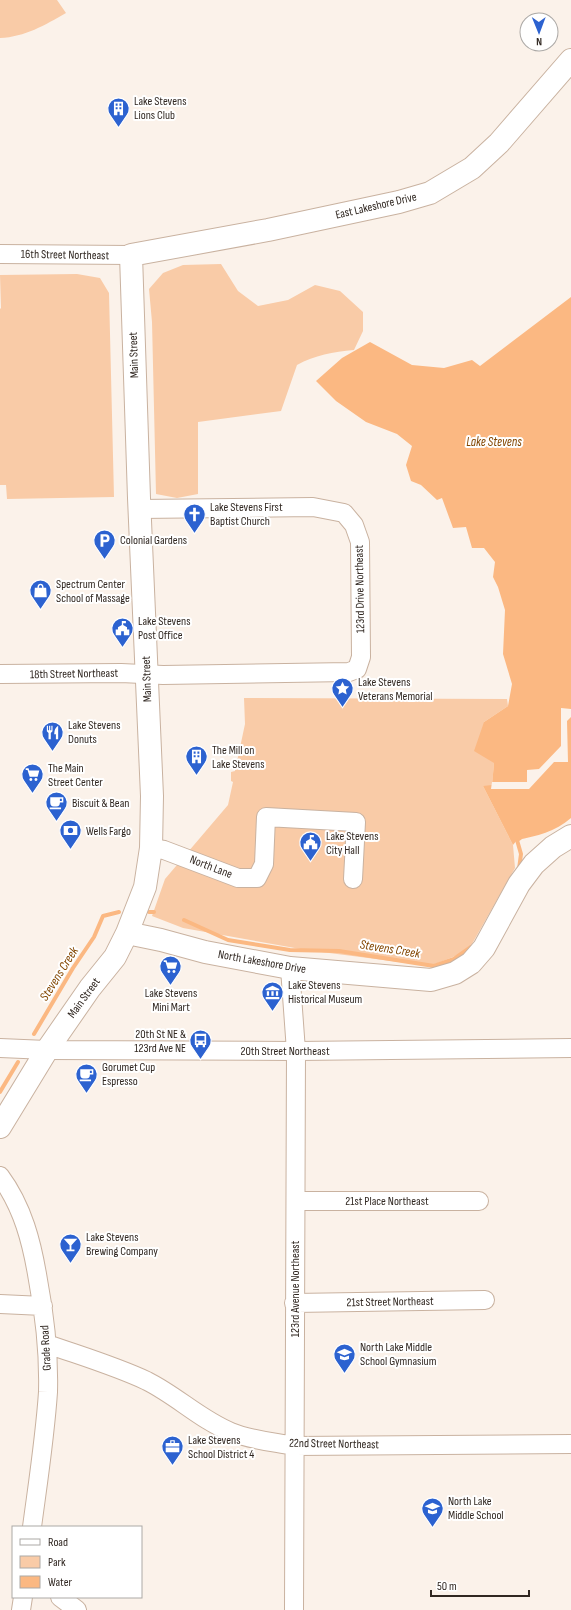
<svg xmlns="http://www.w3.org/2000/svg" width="571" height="1610" font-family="'Sofia Sans Condensed',sans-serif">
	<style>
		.green { fill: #f9cba7 }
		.water { fill: #fbb882 }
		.pier { fill: #fbf2ea }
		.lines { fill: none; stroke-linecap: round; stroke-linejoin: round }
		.stream { stroke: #fbb882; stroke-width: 4 }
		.minor-casing { stroke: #c9b2a0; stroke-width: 20 }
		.major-casing { stroke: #c9b2a0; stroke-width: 24 }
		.minor { stroke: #fff; stroke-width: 18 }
		.major { stroke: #fff; stroke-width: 22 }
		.labels { text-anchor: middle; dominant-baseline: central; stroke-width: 4; stroke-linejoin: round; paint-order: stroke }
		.poi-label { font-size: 12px; fill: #302721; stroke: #fff; text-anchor: start }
		.street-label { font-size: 12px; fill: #302721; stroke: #fff }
		.water-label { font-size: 13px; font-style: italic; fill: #824600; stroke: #fff }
	</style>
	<rect width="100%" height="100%" fill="#fbf2ea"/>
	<path class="green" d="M0 0H57L66 13C45 25 25 37 0 38Z
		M221 264 238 291 258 306 288 300 315 285 340 291 363 312V331L354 350C333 352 315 355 297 365L281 411 198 422V494L177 498 156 494 152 322 149 289 163 273 183 265Z
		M77 274 100 278 109 293 114 497 7 499 6 485H0V309L1 308 0 275Z
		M244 698 507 699 508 706 484 722 494 763 492 786H483L513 845 515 868 468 951 430 966 306 950 183 928 152 916 165 879 228 805 233 782 231 781V772L235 771 245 724Z"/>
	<path class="water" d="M571 297V818C555 832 537 836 517 840L513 845 483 786 492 785 494 763 474 751 484 722 508 706 512 684 503 654 505 610 498 587 493 577 495 562 484 548H472L466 527 453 528 442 498 437 500 421 485 411 481 406 465 412 446 397 434 366 422 336 401 316 381 342 358 370 342 412 365 444 368 472 360 480 366Z"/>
	<path class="pier" d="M561 708 571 709V717L567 721 568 762H554L529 789H491L492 782H527V770L539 769 561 746Z"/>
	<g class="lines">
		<path class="stream" d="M519 869 521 854 517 840 520 838
			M149 912H154
			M184 920 228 940 290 950 339 951 434 966 454 959 471 947
			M34 1034 73 968 94 937 103 916 119 912
			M0 1092 18 1062"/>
		<defs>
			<path id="minor" d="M0 254 131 255
				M0 674 121 673 163 675 349 672 357 669 361 657 360 542 354 525 344 513 313 507 139 509
				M151 848 164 850 238 878H257L264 864 266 817 356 822 353 879
				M290 968 296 1051 294 1610
				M0 1048 47 1050 296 1051 571 1048
				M0 1176C23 1207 32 1243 38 1280 45 1317 49 1354 48 1392 45 1437 38 1482 32 1527
				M296 1201H479
				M294 1303 485 1300
				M0 1304 43 1306
				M47 1344C81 1356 115 1366 147 1381 177 1396 201 1420 231 1432 250 1440 274 1442 294 1446L571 1444
				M60 1597 77 1610
				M21 1610 23 1597"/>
			<path id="major" d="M127 933 161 940 205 952 290 968 431 980 455 973 471 963 484 948 519 884 534 864 553 847 571 836
				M0 1127 47 1050 90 988 115 957 127 933 145 887 151 848 152 796 139 498 131 255 268 230 399 202 430 193 472 168 499 143 571 60"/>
		</defs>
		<use href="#minor" class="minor-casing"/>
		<use href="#major" class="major-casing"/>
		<use href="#minor" class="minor"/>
		<use href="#major" class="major"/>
	</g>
	<defs>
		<symbol id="building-pin" viewBox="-11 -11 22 30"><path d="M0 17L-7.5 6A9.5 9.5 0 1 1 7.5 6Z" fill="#2c62d0" stroke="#fff"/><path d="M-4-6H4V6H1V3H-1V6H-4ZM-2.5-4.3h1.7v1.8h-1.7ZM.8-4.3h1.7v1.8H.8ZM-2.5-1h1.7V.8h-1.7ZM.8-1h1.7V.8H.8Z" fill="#fff"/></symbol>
		<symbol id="church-pin" viewBox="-11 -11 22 30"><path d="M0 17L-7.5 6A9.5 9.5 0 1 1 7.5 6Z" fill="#2c62d0" stroke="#fff"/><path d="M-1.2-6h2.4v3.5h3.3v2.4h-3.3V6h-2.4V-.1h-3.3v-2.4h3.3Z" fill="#fff"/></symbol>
		<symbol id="parking-pin" viewBox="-11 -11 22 30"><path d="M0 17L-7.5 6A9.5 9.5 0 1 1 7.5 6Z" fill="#2c62d0" stroke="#fff"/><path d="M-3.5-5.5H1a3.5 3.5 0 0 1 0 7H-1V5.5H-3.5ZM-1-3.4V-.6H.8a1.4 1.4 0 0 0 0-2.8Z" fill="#fff"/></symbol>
		<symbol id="shop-pin" viewBox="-11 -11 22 30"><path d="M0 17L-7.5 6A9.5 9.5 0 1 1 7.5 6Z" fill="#2c62d0" stroke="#fff"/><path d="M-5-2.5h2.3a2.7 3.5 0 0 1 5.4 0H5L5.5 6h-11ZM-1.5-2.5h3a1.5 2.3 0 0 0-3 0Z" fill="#fff"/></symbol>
		<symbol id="civic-pin" viewBox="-11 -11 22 30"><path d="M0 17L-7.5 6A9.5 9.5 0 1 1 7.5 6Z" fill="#2c62d0" stroke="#fff"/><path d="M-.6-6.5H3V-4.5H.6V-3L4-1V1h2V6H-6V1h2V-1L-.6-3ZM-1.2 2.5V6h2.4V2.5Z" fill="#fff"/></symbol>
		<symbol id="sight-pin" viewBox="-11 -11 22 30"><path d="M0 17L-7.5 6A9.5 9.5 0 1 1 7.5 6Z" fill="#2c62d0" stroke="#fff"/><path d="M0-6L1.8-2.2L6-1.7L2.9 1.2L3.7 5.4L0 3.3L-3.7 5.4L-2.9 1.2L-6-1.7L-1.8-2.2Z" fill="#fff"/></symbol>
		<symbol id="restaurant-pin" viewBox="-11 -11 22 30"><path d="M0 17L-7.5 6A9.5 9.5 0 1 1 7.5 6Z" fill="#2c62d0" stroke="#fff"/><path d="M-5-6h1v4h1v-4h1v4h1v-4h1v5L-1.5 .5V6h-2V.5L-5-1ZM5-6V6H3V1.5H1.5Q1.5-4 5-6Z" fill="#fff"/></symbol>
		<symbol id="supermarket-pin" viewBox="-11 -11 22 30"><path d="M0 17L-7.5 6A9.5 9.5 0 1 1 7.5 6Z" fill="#2c62d0" stroke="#fff"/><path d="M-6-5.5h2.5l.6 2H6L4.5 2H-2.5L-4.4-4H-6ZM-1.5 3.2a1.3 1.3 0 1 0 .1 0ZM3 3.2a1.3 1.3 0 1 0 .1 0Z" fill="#fff"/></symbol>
		<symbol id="cafe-pin" viewBox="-11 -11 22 30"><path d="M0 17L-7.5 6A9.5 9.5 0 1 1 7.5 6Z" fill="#2c62d0" stroke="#fff"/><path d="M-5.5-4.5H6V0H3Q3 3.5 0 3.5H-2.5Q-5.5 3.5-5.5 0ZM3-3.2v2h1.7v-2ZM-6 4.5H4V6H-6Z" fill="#fff"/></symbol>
		<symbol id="bank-pin" viewBox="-11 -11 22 30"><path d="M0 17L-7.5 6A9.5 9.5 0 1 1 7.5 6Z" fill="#2c62d0" stroke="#fff"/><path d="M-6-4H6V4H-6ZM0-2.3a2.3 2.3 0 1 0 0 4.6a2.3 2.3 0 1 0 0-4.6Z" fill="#fff"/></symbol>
		<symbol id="museum-pin" viewBox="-11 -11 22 30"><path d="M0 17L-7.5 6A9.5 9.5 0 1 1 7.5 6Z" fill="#2c62d0" stroke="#fff"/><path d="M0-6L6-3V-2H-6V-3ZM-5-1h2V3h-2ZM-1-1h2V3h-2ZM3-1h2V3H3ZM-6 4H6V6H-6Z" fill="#fff"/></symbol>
		<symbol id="bus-pin" viewBox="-11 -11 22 30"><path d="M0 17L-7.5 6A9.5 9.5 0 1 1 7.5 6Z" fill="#2c62d0" stroke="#fff"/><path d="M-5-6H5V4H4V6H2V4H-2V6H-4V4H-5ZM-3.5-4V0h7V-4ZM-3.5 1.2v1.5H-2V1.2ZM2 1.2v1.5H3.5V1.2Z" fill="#fff"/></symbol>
		<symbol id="bar-pin" viewBox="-11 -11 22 30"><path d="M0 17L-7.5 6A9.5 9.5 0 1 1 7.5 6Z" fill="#2c62d0" stroke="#fff"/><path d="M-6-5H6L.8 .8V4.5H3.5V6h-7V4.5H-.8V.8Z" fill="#fff"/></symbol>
		<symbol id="school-pin" viewBox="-11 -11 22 30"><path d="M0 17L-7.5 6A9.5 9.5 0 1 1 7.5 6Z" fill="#2c62d0" stroke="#fff"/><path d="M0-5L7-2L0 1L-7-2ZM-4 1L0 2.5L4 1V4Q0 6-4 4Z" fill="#fff"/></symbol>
		<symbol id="office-pin" viewBox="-11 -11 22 30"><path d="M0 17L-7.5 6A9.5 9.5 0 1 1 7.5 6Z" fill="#2c62d0" stroke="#fff"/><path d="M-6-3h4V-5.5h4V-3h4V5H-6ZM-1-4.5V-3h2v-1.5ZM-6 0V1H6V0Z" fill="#fff"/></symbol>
	</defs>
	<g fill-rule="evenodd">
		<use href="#building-pin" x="106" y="96" width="25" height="34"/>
		<use href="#church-pin" x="182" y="502" width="25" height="34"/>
		<use href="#parking-pin" x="92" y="528" width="25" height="34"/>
		<use href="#shop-pin" x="28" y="578" width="25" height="34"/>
		<use href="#civic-pin" x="110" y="616" width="25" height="34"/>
		<use href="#sight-pin" x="330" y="676" width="25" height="34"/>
		<use href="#restaurant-pin" x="40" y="720" width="25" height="34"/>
		<use href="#building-pin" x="184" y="744" width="25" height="34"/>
		<use href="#supermarket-pin" x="20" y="762" width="25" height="34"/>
		<use href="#cafe-pin" x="44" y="790" width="25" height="34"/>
		<use href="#bank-pin" x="58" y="818" width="25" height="34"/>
		<use href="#civic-pin" x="298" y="830" width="25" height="34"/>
		<use href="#supermarket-pin" x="158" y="954" width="25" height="34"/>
		<use href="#museum-pin" x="260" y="980" width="25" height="34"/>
		<use href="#bus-pin" x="188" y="1028" width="25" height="34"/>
		<use href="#cafe-pin" x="74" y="1062" width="25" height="34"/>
		<use href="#bar-pin" x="58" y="1232" width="25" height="34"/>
		<use href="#school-pin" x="332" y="1342" width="25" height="34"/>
		<use href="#office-pin" x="160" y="1434" width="25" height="34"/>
		<use href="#school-pin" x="420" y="1496" width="25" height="34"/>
	</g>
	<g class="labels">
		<g class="poi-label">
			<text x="134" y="101">Lake Stevens<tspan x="134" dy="14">Lions Club</tspan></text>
			<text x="210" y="507">Lake Stevens First<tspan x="210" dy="14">Baptist Church</tspan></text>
			<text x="120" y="540">Colonial Gardens</text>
			<text x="56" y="584">Spectrum Center<tspan x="56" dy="14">School of Massage</tspan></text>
			<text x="138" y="621">Lake Stevens<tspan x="138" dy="14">Post Office</tspan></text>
			<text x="358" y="682">Lake Stevens<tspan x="358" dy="14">Veterans Memorial</tspan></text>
			<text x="68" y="725">Lake Stevens<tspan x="68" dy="14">Donuts</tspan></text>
			<text x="212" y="750">The Mill on<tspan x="212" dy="14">Lake Stevens</tspan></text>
			<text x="48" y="768">The Main<tspan x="48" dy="14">Street Center</tspan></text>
			<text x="72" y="803">Biscuit &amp; Bean</text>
			<text x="86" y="831">Wells Fargo</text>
			<text x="326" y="836">Lake Stevens<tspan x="326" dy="14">City Hall</tspan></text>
			<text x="288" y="985">Lake Stevens<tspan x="288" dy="14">Historical Museum</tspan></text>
			<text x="171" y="993" text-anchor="middle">Lake Stevens<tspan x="171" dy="14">Mini Mart</tspan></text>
			<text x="186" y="1034" text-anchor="end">20th St NE &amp;<tspan x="186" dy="14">123rd Ave NE</tspan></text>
			<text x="102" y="1067">Gorumet Cup<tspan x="102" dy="14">Espresso</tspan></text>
			<text x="86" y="1237">Lake Stevens<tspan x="86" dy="14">Brewing Company</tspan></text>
			<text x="360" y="1347">North Lake Middle<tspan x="360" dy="14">School Gymnasium</tspan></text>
			<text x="188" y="1440">Lake Stevens<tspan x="188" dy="14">School District 4</tspan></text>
			<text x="448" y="1501">North Lake<tspan x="448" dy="14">Middle School</tspan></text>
		</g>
		<g class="street-label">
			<text transform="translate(376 206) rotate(-13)">East Lakeshore Drive</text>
			<text transform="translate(65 255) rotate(1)">16th Street Northeast</text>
			<text transform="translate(134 355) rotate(-92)">Main Street</text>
			<text transform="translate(360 589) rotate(-91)">123rd Drive Northeast</text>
			<text transform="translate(74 674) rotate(-1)">18th Street Northeast</text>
			<text transform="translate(147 679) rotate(-92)">Main Street</text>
			<text transform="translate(211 867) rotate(21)">North Lane</text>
			<text transform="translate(262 962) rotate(10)">North Lakeshore Drive</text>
			<text transform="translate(84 998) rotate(-54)">Main Street</text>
			<text x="285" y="1051">20th Street Northeast</text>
			<text x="387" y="1201">21st Place Northeast</text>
			<text transform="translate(295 1289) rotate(-90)">123rd Avenue Northeast</text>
			<text transform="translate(390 1302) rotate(-1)">21st Street Northeast</text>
			<text transform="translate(46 1348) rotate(-93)">Grade Road</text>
			<text transform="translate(334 1444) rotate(1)">22nd Street Northeast</text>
		</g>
		<g class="water-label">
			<text x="494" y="442">Lake Stevens</text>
			<text transform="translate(390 949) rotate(9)">Stevens Creek</text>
			<text transform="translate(59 974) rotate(-58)">Stevens Creek</text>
		</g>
	</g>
	<rect x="12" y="1526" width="130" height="72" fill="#ffffff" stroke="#aca9a6"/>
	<rect x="20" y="1539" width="20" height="6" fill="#ffffff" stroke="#aca9a6"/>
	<text x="48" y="1546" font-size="12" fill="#302721">Road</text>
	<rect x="20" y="1556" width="20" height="12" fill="#f9cba7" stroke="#aca9a6"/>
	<text x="48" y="1566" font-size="12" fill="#302721">Park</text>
	<rect x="20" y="1576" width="20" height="12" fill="#fbb882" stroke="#aca9a6"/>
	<text x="48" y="1586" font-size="12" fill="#302721">Water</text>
	<g transform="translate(539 32) rotate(179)"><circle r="19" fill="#ffffff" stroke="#aca9a6"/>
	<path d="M0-3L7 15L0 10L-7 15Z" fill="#2c62d0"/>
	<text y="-6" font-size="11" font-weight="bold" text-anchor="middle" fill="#302721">N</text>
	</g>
	<path d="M431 1590v6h98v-6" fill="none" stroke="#302721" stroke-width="2"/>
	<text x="437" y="1590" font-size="12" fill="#302721" stroke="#ffffff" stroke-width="3" paint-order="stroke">50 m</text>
</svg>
